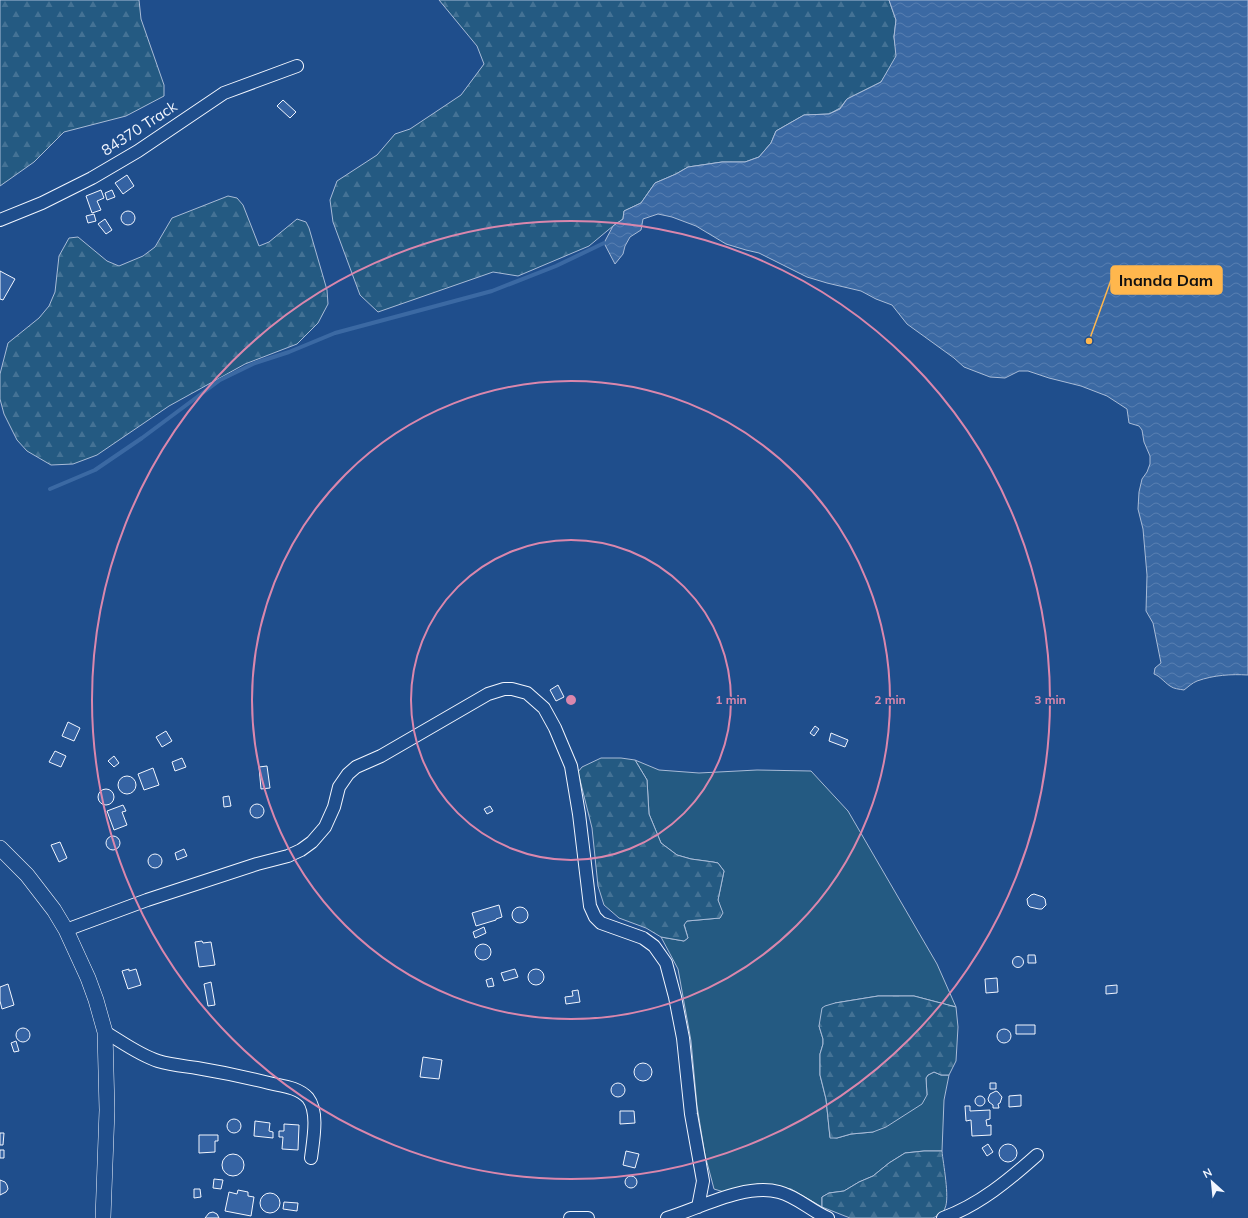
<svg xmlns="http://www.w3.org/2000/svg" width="1248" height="1218" font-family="Mulish,sans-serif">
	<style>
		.grass { fill: #245a82; stroke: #a8bbd7 }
		.forest { fill: url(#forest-firs); stroke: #a8bbd7 }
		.water { fill: url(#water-waves); stroke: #a8bbd7 }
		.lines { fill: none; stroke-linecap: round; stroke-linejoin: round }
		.stream { stroke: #3b69a3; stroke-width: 4 }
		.building { fill: #3563a3; stroke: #f2f6ff }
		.minor-casing { stroke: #f2f6ff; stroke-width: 14 }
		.tertiary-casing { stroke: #f2f6ff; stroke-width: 16 }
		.minor { stroke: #1f4e8c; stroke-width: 12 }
		.tertiary { stroke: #1f4e8c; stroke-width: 15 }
		.ring { fill: none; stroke: #da87ad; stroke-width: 2 }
		.labels { text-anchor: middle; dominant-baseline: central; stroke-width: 3; stroke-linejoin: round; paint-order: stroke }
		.street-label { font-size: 15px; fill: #f2f6ff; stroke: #1f4e8c }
		.centre { fill: #da87ad; stroke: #1f4e8c; stroke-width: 2 }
		.ring-label { font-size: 12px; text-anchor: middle; font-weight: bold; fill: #da87ad; stroke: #1f4e8c; stroke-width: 3; stroke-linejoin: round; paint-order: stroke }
		.leader { fill: none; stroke: #ffb74d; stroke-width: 1.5 }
		.callout-dot { fill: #ffb74d; stroke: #1f4e8c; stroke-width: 1.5 }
		.callout { fill: #ffb74d; stroke: #ffb74d; stroke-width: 1.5 }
		.callout-label { font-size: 16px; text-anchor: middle; font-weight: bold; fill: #111 }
	</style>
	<defs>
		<pattern id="forest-firs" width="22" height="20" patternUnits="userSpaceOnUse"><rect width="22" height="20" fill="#245a82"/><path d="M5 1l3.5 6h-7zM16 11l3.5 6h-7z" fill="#447295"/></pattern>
		<pattern id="water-waves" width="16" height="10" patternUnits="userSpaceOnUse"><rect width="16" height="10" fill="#3b69a3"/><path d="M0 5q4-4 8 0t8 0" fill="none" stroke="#587fb1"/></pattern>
	</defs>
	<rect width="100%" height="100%" fill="#1f4e8c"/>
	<path class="grass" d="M635 760 659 770 699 773 757 770 811 771 848 811 937 964 956 1007 914 996H878L835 1003 819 1026 823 1039V1044L820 1054V1075L826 1099 830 1137 837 1138 851 1134 873 1132 927 1095 926 1078 928 1075 934 1072 941 1075H949L944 1100 942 1151H924L905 1153 889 1163 873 1176 859 1182 844 1191 829 1193 822 1197V1207L791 1189 758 1184 724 1192 714 1189 705 1155 697 1106 691 1041 678 969 661 937 684 941 688 938 684 924 687 921 720 918 722 913 718 900 724 871 718 863 713 862 691 859 677 855 661 843 649 814 647 780Z"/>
	<path class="forest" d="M0 0H139L141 19 164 85V96L126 116 64 132 34 162 0 186Z
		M439 0H889L896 20 894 37 897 57 881 82 847 99 840 108 829 114 804 115 776 131 771 143 759 157 745 162H722L688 167 676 174 655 183 641 203 624 211 623 219 613 226 589 246 518 276 493 272 378 312 360 295 333 222 330 200 337 181 377 155 395 134 410 129 461 95 484 64 477 46Z
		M228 196 237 198 243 205 259 246 269 242 297 219 306 222 309 228 327 290 328 304 318 323 297 344 245 364 169 406 97 455 73 464 51 465 27 451 17 440 4 414 0 399V374L8 343 39 318 49 306 55 292 59 256 69 238 78 237 107 261 119 266 143 256 155 247 172 218Z
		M601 758H621L635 760 647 780 649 814 661 843 677 855 691 859 713 862 718 863 724 871 718 900 723 913 720 918 687 921 684 925 688 938 684 941 661 937 646 928 619 918 604 905 598 886 592 828 578 772 582 767Z
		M878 996H914L956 1007 958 1027 956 1061 949 1075H941L934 1072 928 1075 926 1078 927 1095 922 1104 886 1127 873 1132 851 1134 837 1138H830L826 1099 820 1075V1054L823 1044V1039L819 1026 822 1008 825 1006 835 1003Z
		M924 1151H942C943 1163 950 1198 945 1208 944 1213 937 1216 933 1218H850L822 1207V1197L829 1193 844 1191 859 1182 873 1176 889 1163 905 1153Z"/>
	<path class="water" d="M889 0H1248V675C1231 674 1214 675 1197 681 1192 683 1188 687 1184 690 1179 689 1174 689 1170 686 1164 682 1160 676 1154 674L1155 668 1161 663 1153 623 1146 611 1147 575 1143 529 1138 509 1139 492 1142 479 1147 472 1150 464V456L1144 442 1142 430 1139 426 1129 423 1127 409 1107 396 1081 386 1049 378 1028 371H1019L1005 378 990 377 964 367 954 358 907 324 892 305 876 299 861 291 827 283 807 277 759 253 746 250 726 244 696 226 672 217 658 214 643 219 641 230 630 237 625 246 623 254 615 264 604 243 613 226 623 219 624 211 641 203 655 183 676 174 688 167 722 162H745L759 157 771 143 776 131 804 115 829 114 840 109 847 99 881 82 896 56 894 37 896 20Z"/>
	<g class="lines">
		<path class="stream" d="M50 489 95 470 142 438 220 380 255 363 289 352 335 333 492 291 556 266 604 243"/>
	</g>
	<path class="building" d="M283 100 296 112 290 118 277 106Z
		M127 175 134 186 123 194 115 183Z
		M101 190 104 198 97 201 101 210 92 213 86 196Z
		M112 190 115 197 107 200 105 193Z
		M121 218a7 7 0 1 1 14 0a7 7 0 1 1-14 0Z
		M94 214 96 221 88 223 86 216Z
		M105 219 112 230 106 234 98 224Z
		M0 271 15 279 3 300 0 299Z
		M558 685 564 697 556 701 550 690Z
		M68 722 80 728 74 741 62 736Z
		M815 726 819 729 814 736 810 733Z
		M166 731 172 741 162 747 156 737Z
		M831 733 848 740 845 747 829 741Z
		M55 751 66 756 61 767 49 762Z
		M114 756 119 763 114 767 108 761Z
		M182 758 186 767 175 771 172 762Z
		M267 766 270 788 261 789 259 767Z
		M153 768 159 785 144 790 138 774Z
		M118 785a9 9 0 1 1 18 0a9 9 0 1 1-18 0Z
		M98 797a8 8 0 1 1 16 0a8 8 0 1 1-16 0Z
		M229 796 231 806 224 807 223 797Z
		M250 811a7 7 0 1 1 14 0a7 7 0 1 1-14 0Z
		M123 805 126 811 122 812 127 825 114 830 107 811Z
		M490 806 493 811 487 814 484 809Z
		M106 843a7 7 0 1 1 14 0a7 7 0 1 1-14 0Z
		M60 842 67 858 59 862 51 845Z
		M184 849 187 856 177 860 175 853Z
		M148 861a7 7 0 1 1 14 0a7 7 0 1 1-14 0Z
		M1034 894 1043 897 1045 899 1046 905 1042 909H1039L1030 907 1028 905 1027 899 1031 895Z
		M499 905 502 917 496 919V920L476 926 472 913Z
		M512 915a8 8 0 1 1 16 0a8 8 0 1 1-16 0Z
		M484 927 486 933 475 938 473 932Z
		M202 941 203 943 211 942 215 965 199 967 195 942Z
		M475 952a8 8 0 1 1 16 0a8 8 0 1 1-16 0Z
		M1028 955H1035L1036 963H1028Z
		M1012.5 962a5.5 5.5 0 1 1 11 0a5.5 5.5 0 1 1-11 0Z
		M528 977a8 8 0 1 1 16 0a8 8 0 1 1-16 0Z
		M129 969V971L136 969 141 985 128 989 122 971Z
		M515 969 518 977 504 981 501 973Z
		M492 978 494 986 488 987 486 980Z
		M997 978 998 992 986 993 985 979Z
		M211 982 215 1005 208 1006 204 984Z
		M8 984 14 1005 2 1009 0 1001V987Z
		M1117 985V993L1106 994V986Z
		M578 990 580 1002 566 1004 565 997 573 996 572 991Z
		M1016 1025H1035V1034H1016Z
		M16 1035a7 7 0 1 1 14 0a7 7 0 1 1-14 0Z
		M997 1036a7 7 0 1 1 14 0a7 7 0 1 1-14 0Z
		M16 1041 19 1051 14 1052 11 1043Z
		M423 1057 442 1060 439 1079 420 1077Z
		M634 1072a9 9 0 1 1 18 0a9 9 0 1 1-18 0Z
		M611 1090a7 7 0 1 1 14 0a7 7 0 1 1-14 0Z
		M990 1083H996V1089H990Z
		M996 1091 998 1092 1002 1097 1000 1103 998 1104 999 1108H993V1105L989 1102 988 1099 990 1094Z
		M1021 1095V1106L1009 1107V1096Z
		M975 1101a5 5 0 1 1 10 0a5 5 0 1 1-10 0Z
		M965 1106H970V1111L990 1110V1119L986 1120 987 1126 991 1125V1135L972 1136 971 1120 966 1121Z
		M620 1111H634L635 1123 620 1124Z
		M227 1126a7 7 0 1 1 14 0a7 7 0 1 1-14 0Z
		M255 1121 270 1123 269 1131 273 1132V1138L254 1136Z
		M284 1124 299 1125 298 1150 282 1149 283 1137H279V1131H284Z
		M0 1133H4L3 1145H0Z
		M199 1135H218V1141H215V1152L199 1153Z
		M999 1153a9 9 0 1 1 18 0a9 9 0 1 1-18 0Z
		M988 1144 993 1152 987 1156 982 1148Z
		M0 1150H4V1158H0Z
		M626 1151 639 1154 635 1168 623 1165Z
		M222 1165a11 11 0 1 1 22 0a11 11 0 1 1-22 0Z
		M625 1182a6 6 0 1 1 12 0a6 6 0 1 1-12 0Z
		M214 1179 223 1180 221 1189 213 1188Z
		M0 1180 5 1182 7 1185 8 1189 6 1192 0 1195Z
		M194 1189H200L201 1197 194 1198Z
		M238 1190 248 1192V1196L254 1197 251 1216 225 1211 229 1192 237 1194Z
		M260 1203a10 10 0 1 1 20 0a10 10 0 1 1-20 0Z
		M284 1202 298 1203 297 1211 283 1209Z
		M213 1212 217 1214 219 1218H205L209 1213Z"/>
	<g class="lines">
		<defs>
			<path id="minor" d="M0 220 42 203 92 178 138 151 224 93 297 66
				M66 930 147 900 257 864 288 856 301 850 312 842 325 827 334 807 339 787 348 774 356 767 381 756 488 694 504 689H512L527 693 544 708 555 728 571 766 579 814 590 906 595 917 601 923 643 938 654 946 666 963 675 997 683 1038 691 1114 703 1181 698 1207
				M105 1032C122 1042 139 1055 158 1061 171 1065 184 1066 197 1068 221 1072 245 1077 269 1083 282 1086 298 1087 308 1098 319 1112 313 1141 311 1158
				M570 1218H588
				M667 1218C700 1208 745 1183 779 1192 798 1197 811 1211 828 1218
				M943 1218C979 1205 1009 1180 1037 1155"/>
			<path id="tertiary" d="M0 848 27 875 54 910 66 930 88 978 96 1000 105 1032 107 1110 103 1218"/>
		</defs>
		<use href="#minor" class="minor-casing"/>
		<use href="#tertiary" class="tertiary-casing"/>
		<use href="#minor" class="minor"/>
		<use href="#tertiary" class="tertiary"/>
	</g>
	<g class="ring">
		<circle cx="571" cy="700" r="160"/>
		<circle cx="571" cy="700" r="319"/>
		<circle cx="571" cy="700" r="479"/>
	</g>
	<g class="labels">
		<g class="street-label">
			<text transform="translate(139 128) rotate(-33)">84370 Track</text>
		</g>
	</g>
	<circle cx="571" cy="700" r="6" class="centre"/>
	<g class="ring-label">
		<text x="731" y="704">1 min</text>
		<text x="890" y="704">2 min</text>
		<text x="1050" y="704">3 min</text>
	</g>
	<path class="leader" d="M1089 341L1111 280"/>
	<circle class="callout-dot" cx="1089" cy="341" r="4"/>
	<rect class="callout" x="1111" y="266" width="111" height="28" rx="4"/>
	<g class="callout-label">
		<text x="1166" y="286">Inanda Dam</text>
	</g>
	<g transform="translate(1212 1182) rotate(333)" stroke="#1f4e8c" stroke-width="3" paint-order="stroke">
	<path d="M0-3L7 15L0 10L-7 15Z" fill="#f2f6ff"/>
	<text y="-6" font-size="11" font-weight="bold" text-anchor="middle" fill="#f2f6ff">N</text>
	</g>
</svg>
